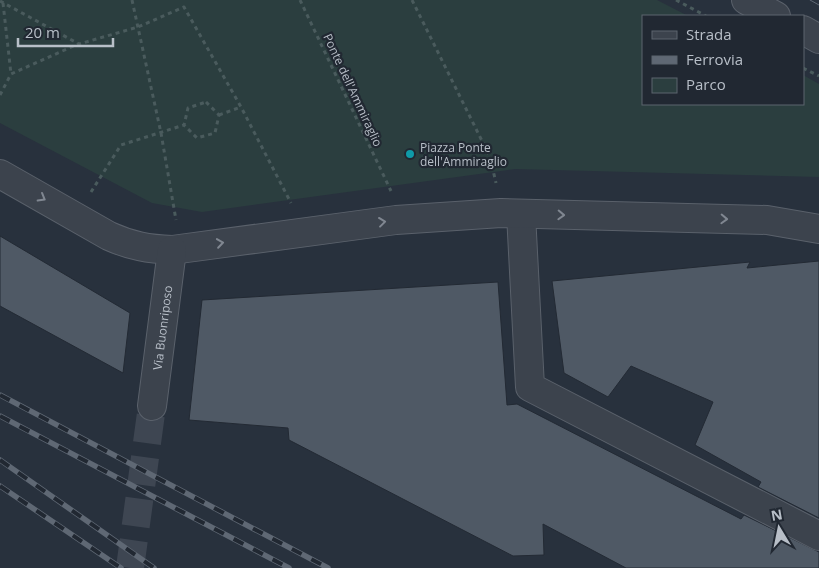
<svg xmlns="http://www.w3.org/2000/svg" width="819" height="568" font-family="'Open Sans',sans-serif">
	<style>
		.green { fill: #2b3e3f }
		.building { fill: #4f5965; stroke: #232a34 }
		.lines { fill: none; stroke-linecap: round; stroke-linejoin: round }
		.tertiary-tunnel { stroke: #3e4652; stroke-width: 28; stroke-dasharray: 28 14; stroke-linecap: butt }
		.minor-casing { stroke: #5a616b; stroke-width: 30 }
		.tertiary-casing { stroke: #5a616b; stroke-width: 30 }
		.path { stroke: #4a5b5d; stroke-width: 3; stroke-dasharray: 4 4; stroke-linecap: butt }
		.minor { stroke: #3c434d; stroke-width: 28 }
		.tertiary { stroke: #3c434d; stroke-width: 28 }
		.tram { stroke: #5f6874; stroke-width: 1 }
		.rail-casing { stroke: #5f6874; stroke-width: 5.5 }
		.rail { stroke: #212832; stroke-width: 4; stroke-dasharray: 11; stroke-linecap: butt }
		.oneway { stroke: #808791 }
		.culture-dot { fill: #0f9aa8; stroke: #212832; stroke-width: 2 }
		.labels { text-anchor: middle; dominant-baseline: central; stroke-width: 4.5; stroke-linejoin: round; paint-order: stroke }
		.street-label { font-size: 12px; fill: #b8bfc8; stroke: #212832 }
		.poi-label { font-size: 12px; fill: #b8bfc8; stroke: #212832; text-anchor: start }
	</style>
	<rect width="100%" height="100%" fill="#28313d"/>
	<path class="green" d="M0 0H657L688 16H643V104H803V75L819 84V177L515 169 202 212 152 203 0 123Z"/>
	<path class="building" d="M0 236 130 313 123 373 0 306Z
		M819 261V518L758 487 761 482 695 445 713 402 631 366 608 397 564 373 552 281 750 262 747 268Z
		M498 282 507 405 517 404 741 519 744 515 819 552V568H626L543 524 544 555 513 556 289 440 288 428 189 420 202 300Z"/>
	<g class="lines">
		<path class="tertiary-tunnel" d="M130 568 152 406"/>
		<defs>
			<path id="minor" d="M521 214 530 387 819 536"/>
			<g id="tertiary">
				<path d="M746 0 776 16"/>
				<path d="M803 30 819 39"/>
				<path d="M0 174 109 236C131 246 149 249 172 250L396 220 501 213 767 220 819 229"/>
				<path id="s1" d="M152 406 172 250"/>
			</g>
		</defs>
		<use href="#minor" class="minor-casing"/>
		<use href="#tertiary" class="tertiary-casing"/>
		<path class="path" d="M132 0 161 133 176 220
			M300 0 391 191
			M412 0 490 157 496 183
			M676 0 706 16
			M0 1 79 44 138 27 184 7 241 107 291 203
			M3 3 11 74
			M803 68 819 76
			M0 95 11 74 78 44
			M206 102 219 115 215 133 197 138 184 125 188 108Z
			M219 115 241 107
			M91 192 121 145 184 125"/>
		<use href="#minor" class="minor"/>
		<use href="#tertiary" class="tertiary"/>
		<path class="tram" d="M810 0 819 5"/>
		<defs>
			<path id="rail" d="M0 395 328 568
				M0 416 289 568
				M0 460 154 568
				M0 486 121 568"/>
		</defs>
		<use href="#rail" class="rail-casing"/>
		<use href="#rail" class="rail"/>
	</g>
	<defs><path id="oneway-chevron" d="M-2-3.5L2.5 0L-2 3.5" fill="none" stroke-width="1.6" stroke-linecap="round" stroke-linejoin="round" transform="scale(1.25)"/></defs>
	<g class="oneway">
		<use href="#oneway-chevron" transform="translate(42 198) rotate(30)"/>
		<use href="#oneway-chevron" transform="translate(561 215) rotate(2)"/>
		<use href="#oneway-chevron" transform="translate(724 219) rotate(2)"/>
		<use href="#oneway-chevron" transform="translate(382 222) rotate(-7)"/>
		<use href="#oneway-chevron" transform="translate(220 243) rotate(-8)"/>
	</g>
	<circle class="culture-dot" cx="410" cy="154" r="5"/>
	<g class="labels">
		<g class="street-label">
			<text transform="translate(353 90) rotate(65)">Ponte dell'Ammiraglio</text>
			<text stroke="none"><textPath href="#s1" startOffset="79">Via Buonriposo</textPath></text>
		</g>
		<g class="poi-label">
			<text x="420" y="147">Piazza Ponte<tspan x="420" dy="14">dell'Ammiraglio</tspan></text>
		</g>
	</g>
	<rect x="642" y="15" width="162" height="90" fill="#212832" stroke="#5d646e"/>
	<rect x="652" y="31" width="25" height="8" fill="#3c434d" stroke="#5d646e"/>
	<text x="686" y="40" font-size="15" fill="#b8bfc8">Strada</text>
	<rect x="652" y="56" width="25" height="8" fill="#5f6874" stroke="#5d646e"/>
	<text x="686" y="65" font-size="15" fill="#b8bfc8">Ferrovia</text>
	<rect x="652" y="78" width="25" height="15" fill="#2b3e3f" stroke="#5d646e"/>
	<text x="686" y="90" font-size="15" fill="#b8bfc8">Parco</text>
	<g transform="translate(779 528) rotate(350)" stroke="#212832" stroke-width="4" paint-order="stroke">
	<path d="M0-4L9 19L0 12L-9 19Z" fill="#b8bfc8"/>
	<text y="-8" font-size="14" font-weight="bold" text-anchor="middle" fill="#b8bfc8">N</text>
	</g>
	<path d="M18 38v8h95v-8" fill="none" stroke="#b8bfc8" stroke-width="2.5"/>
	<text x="25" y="38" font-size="15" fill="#b8bfc8" stroke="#212832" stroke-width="4" paint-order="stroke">20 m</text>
</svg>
